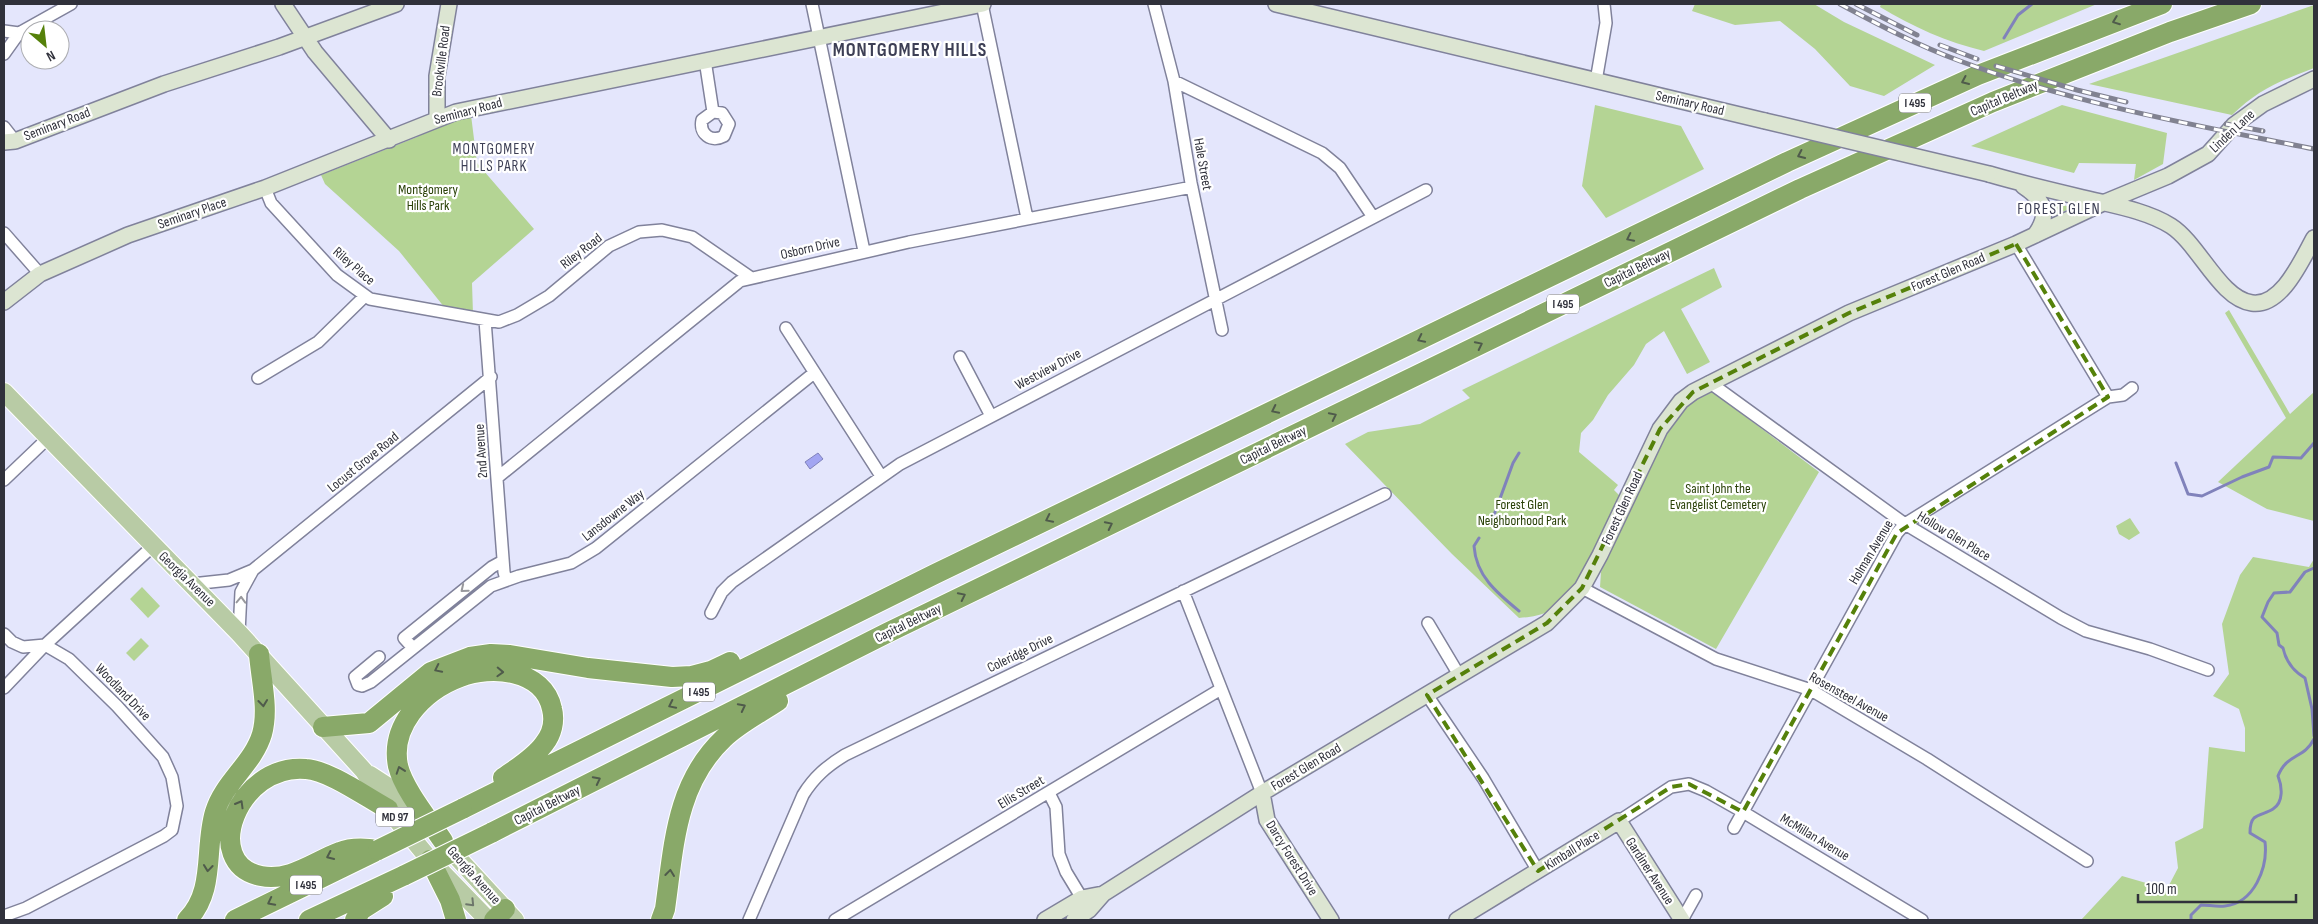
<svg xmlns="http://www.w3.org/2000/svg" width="2318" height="924" font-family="'Sofia Sans Condensed',sans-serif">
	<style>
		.green { fill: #b4d494 }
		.water { fill: #a2a5f2; stroke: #8082bb }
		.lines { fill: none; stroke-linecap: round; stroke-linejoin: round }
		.stream { stroke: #8082bb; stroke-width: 3 }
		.street-casing { stroke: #80829b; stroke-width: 14 }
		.secondary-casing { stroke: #80829b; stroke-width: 18 }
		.primary-casing { stroke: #fff; stroke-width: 20 }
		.highway-casing { stroke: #fff; stroke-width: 22 }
		.street { stroke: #fff; stroke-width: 11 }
		.secondary { stroke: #dce5d2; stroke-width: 15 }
		.primary { stroke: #b8cba5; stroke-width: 18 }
		.highway { stroke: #89a969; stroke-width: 20 }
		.rail-casing { stroke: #818291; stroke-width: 5 }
		.rail { stroke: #fff; stroke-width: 3; stroke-dasharray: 9; stroke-linecap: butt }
		.secondary-bridge-casing { stroke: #80829b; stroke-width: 18; stroke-linecap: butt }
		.highway-bridge-casing { stroke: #fff; stroke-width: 22; stroke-linecap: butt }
		.secondary-bridge { stroke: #dce5d2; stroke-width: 15 }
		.highway-bridge { stroke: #89a969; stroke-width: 20 }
		.oneway { stroke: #4f5b4b }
		.oneway2 { stroke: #98989d }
		.oneway3 { stroke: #6d766b }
		.marked { fill: none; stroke: #55810a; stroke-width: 4; stroke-dasharray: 10 6; stroke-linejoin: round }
		.labels { text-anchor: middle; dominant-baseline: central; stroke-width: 4.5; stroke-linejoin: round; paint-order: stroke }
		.shield { fill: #fff; stroke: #6e6f76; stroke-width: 1 }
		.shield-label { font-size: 12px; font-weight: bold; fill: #30313b }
		.street-label { font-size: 14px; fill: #30313b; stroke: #fff }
		.park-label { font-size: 14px; fill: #294007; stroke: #fff }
		.neighbourhood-label { font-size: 15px; letter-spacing: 1px; fill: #3d3f55; stroke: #fff }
		.quarter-label { font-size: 16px; letter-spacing: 1px; fill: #3d3f55; stroke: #fff }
		.district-label { font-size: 19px; font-weight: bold; letter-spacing: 1px; fill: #3d3f55; stroke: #fff }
	</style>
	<rect width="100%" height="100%" fill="#e4e6fc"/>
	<path class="green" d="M1695 4H1814L1844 22 1935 65 1884 96 1850 86 1815 49 1780 21 1735 25 1692 11Z
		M1881 4H2097L1984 51C1947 42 1913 27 1880 7Z
		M2314 5V68C2280 81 2259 89 2232 115L2089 84Z
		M1595 105 1681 126 1704 169 1606 218 1582 186Z
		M2062 105 2167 133 2163 164 2134 180 2136 164 2079 163 2074 173 1971 146Z
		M471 115 477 163 534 229 472 283 473 314 445 308 399 251 325 184 321 175 417 137 438 124Z
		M2053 203 2067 206V210L2054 216Z
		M1714 268 1722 287 1681 309 1710 362 1687 374 1664 331 1646 344 1634 365 1608 395 1593 420 1581 433 1579 452 1618 485 1614 490 1621 497C1606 528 1580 594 1549 611 1539 616 1530 617 1519 618L1452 554 1345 444 1368 432 1420 424 1470 398 1462 390Z
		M2229 310 2290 414 2314 392V521L2267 509 2218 482 2286 418 2225 313Z
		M1709 389 1819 472 1716 649 1600 587 1601 572 1658 448 1669 429 1686 407Z
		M2130 518 2140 533 2129 540 2119 534 2116 526Z
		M2253 557 2309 567 2314 559V920H2081L2122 876 2167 889 2178 868 2175 842 2203 828 2209 747 2245 752V728L2239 709 2213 696 2229 674 2222 624 2240 575Z
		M142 587 160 606 148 618 130 599Z
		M141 638 149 646 134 661 126 653Z"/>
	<path class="water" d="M818 453 823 459 810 469 805 462Z"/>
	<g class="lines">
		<path class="stream" d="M2004 38 2018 15 2032 4
			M2176 463 2188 494 2202 496 2242 477 2269 467 2273 457 2301 458 2314 443
			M1489 520 1494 515 1513 463 1519 453
			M1479 538 1474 546C1476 576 1497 593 1519 611
			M2314 568 2305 572 2290 592 2274 593 2268 602 2262 617 2277 633 2279 645 2283 648C2286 662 2293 671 2305 678L2312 709 2314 736
			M2191 920V915L2201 905C2208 905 2217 907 2225 906 2254 903 2268 868 2265 842L2250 833C2250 828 2250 822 2254 818 2259 814 2267 813 2273 809 2284 802 2282 786 2278 776 2287 753 2304 759 2314 739"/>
		<defs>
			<path id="street" d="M812 4 864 251
				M982 4 1027 218
				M1154 4 1174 81 1191 183 1222 330
				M4 31 19 33 4 54
				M19 33 71 4
				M705 60 713 112 722 113 729 124 724 136C711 143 699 134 702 120L713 112
				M1174 81 1322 153 1340 168 1373 217
				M1596 81 1606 23 1604 4
				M4 127 15 141
				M265 188 271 203 337 275 370 299 499 322 517 315 549 296 609 246 639 232 662 230 692 237 750 277
				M4 233 40 274
				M2016 244 2108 397
				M485 320 504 572 506 580
				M786 328 881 476
				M960 357 991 416
				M258 378 318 342 365 296
				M1709 382 1905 524 2061 618 2086 631 2150 649 2208 670
				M498 477 740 281 909 242 1192 187
				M4 480 48 438
				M192 584 229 580 253 570 491 377
				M1582 588 1716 659 1811 690 1927 759 2087 861
				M1183 591 1262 793
				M711 613 722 592 732 582 900 464 1426 190
				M1428 623 1459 675
				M239 633 241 592 253 570
				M4 634 12 642 23 647 45 645 69 659 117 706 163 757 172 777 177 806 172 830 164 836 26 908 4 916
				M413 648 404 638 492 567 503 561
				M379 657 355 677 358 685 362 686 371 682 491 586 519 576 571 563 596 548 814 373
				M4 688 45 645 153 546
				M1427 695 1483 778 1538 871
				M1049 793 1056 807 1059 854 1066 872 1086 905
				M1619 821 1671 787 1689 784 1706 791 1743 812 1922 920
				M1734 828 1897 533 1905 524 2108 397 2123 395 2132 388
				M749 920 803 795C814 777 827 766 845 755L1385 494
				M835 920 1221 689
				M1682 920 1696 895"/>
			<path id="secondary" d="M283 4 315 52 389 140
				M1276 4 1765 121
				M437 118V76L449 4
				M4 142 15 141 164 84 279 47 396 4
				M1989 174C2023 184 2058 192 2092 200 2118 206 2149 212 2171 226 2199 244 2220 299 2252 303 2282 307 2302 259 2314 238
				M2023 186C2044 200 2051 213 2035 235
				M4 302 40 274 128 235 265 188 456 112 983 4
				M1262 793 1267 820 1331 920
				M1045 920 1082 898 1103 894
				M1074 920 1089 910 1103 894 1262 793 1547 623 1582 588 1600 555 1660 429 1681 401 1693 392 1849 313 2016 244 2103 203 2168 176 2208 154 2234 125 2263 104 2314 79
				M1457 920 1619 821 1682 920"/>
			<path id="primary" d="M4 392 239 633 364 771 388 809 430 860 488 920
				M370 775 387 786 422 821
				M444 843 515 920"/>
			<path id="highway" d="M323 727 369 723 431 672 470 657 491 654 510 655 588 668 672 677 692 676 711 671 730 662
				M462 809 935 574 1787 162 1978 75 2162 4
				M491 833 887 633 1800 189 1993 102 2170 32 2251 4
				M443 841C429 820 404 790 398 766 394 746 400 728 411 713 423 697 441 684 460 677 491 665 544 669 552 709 555 721 552 734 544 744 534 758 517 768 503 778
				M378 850C365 848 352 847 340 852 315 861 290 882 261 876 200 864 237 763 306 769 328 770 366 797 388 809
				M430 860 450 900 456 920
				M187 920C216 891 204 848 215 812 224 782 253 764 262 734 269 709 261 680 259 654
				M235 920 374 852
				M309 920 405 875
				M355 920 361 910 383 896
				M494 920 505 909
				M661 920 665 909C674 847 675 784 724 738 740 723 760 713 778 701"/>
		</defs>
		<use href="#street" class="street-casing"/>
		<use href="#secondary" class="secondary-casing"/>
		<use href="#primary" class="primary-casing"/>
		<use href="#highway" class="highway-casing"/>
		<use href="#street" class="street"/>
		<use href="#secondary" class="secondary"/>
		<use href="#primary" class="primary"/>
		<use href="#highway" class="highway"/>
		<defs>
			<path id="rail" d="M1840 4C1879 25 1919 46 1960 61 2074 104 2195 125 2314 149
				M1856 4 1917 35
				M1940 45 1977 59
				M1996 66 2077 90 2126 102
				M2226 124 2263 131"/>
		</defs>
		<use href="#rail" class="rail-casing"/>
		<use href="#rail" class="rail"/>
		<defs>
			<path id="secondary-bridge" d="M1765 121 1989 174"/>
			<path id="highway-bridge" d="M378 850 462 809
				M405 875 491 833"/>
		</defs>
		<use href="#secondary-bridge" class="secondary-bridge-casing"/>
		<use href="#highway-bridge" class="highway-bridge-casing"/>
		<use href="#secondary-bridge" class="secondary-bridge"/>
		<use href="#highway-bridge" class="highway-bridge"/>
	</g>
	<defs><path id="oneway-chevron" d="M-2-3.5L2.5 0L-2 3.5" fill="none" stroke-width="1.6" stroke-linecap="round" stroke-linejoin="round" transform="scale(1.25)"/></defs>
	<g class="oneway">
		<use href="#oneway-chevron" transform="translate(2116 21) rotate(159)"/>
		<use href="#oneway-chevron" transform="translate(1965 81) rotate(156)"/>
		<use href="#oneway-chevron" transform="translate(1801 155) rotate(155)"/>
		<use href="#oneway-chevron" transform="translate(1630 238) rotate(154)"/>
		<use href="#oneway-chevron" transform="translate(1421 339) rotate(154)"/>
		<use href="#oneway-chevron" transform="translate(1479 345) rotate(-26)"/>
		<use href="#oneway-chevron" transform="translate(1275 410) rotate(154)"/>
		<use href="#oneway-chevron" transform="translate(1333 416) rotate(-26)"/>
		<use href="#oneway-chevron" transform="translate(1049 519) rotate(154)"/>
		<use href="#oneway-chevron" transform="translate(1109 525) rotate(-26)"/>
		<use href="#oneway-chevron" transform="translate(962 596) rotate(-26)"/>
		<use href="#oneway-chevron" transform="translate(438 669) rotate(154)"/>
		<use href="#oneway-chevron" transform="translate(500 672) rotate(2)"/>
		<use href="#oneway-chevron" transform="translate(263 703) rotate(84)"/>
		<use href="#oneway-chevron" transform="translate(672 705) rotate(154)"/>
		<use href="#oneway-chevron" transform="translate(742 707) rotate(-27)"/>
		<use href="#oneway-chevron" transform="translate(400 770) rotate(-109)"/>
		<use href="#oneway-chevron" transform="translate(597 780) rotate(-27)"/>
		<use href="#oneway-chevron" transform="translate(240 804) rotate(-60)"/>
		<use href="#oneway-chevron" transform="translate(330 856) rotate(155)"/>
		<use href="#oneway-chevron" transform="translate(208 868) rotate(96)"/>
		<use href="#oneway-chevron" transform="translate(670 873) rotate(-83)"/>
		<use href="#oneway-chevron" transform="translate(271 902) rotate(153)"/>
	</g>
	<g class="oneway2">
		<use href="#oneway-chevron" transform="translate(464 589) rotate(141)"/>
		<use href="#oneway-chevron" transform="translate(241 600) rotate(-88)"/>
	</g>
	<use class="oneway3" href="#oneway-chevron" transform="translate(471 903) rotate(46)"/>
	<path class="marked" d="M2016 244 2108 397 1897 533 1743 812 1689 784 1671 787 1538 871 1427 695 1547 623 1582 588 1660 429 1693 392 1849 313Z"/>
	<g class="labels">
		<g class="shield">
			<rect x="1899" y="93.5" width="32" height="19" rx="4"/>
			<rect x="1547" y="294.5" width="32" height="19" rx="4"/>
			<rect x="683" y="682.5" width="32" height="19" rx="4"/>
			<rect x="376" y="807.5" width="38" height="19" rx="4"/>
			<rect x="290" y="875.5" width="32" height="19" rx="4"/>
		</g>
		<g class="shield-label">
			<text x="1915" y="103">I 495</text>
			<text x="1563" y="304">I 495</text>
			<text x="699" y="692">I 495</text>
			<text x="395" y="817">MD 97</text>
			<text x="306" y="885">I 495</text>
		</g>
		<g class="street-label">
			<text transform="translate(441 61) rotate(-83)">Brookville Road</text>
			<text transform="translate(2004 98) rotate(-23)">Capital Beltway</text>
			<text transform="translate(1690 103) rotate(13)">Seminary Road</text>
			<text transform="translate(468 111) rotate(-15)">Seminary Road</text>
			<text transform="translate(57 124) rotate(-21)">Seminary Road</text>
			<text transform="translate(2232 131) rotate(-43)">Linden Lane</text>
			<text transform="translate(1203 164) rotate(80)">Hale Street</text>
			<text transform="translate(192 213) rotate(-19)">Seminary Place</text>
			<text transform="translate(810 248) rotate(-13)">Osborn Drive</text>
			<text transform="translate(581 251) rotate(-38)">Riley Road</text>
			<text transform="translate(354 266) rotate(41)">Riley Place</text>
			<text transform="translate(1637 268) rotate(-26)">Capital Beltway</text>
			<text transform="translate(1948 272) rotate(-23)">Forest Glen Road</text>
			<text transform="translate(1048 369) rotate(-28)">Westview Drive</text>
			<text transform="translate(1273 445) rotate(-26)">Capital Beltway</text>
			<text transform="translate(481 451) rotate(-94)">2nd Avenue</text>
			<text transform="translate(363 462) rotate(-39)">Locust Grove Road</text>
			<text transform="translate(1622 508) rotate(-65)">Forest Glen Road</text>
			<text transform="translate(613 515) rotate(-38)">Lansdowne Way</text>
			<text transform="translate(1954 536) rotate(31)">Hollow Glen Place</text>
			<text transform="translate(1871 552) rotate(-59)">Holman Avenue</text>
			<text transform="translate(187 579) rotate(44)">Georgia Avenue</text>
			<text transform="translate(908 623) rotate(-26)">Capital Beltway</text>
			<text transform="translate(1020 653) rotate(-26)">Coleridge Drive</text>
			<text transform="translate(123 692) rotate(46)">Woodland Drive</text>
			<text transform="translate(1849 697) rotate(29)">Rosensteel Avenue</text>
			<text transform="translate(1306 767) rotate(-31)">Forest Glen Road</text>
			<text transform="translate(1021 792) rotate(-31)">Ellis Street</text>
			<text transform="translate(547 805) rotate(-27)">Capital Beltway</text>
			<text transform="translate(1815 837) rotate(31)">McMillan Avenue</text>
			<text transform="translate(1572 850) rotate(-32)">Kimball Place</text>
			<text transform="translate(1292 858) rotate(58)">Darcy Forest Drive</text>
			<text transform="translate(1650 871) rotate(57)">Gardiner Avenue</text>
			<text transform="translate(474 875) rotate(48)">Georgia Avenue</text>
		</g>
		<g class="park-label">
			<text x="428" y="189">Montgomery<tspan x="428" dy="16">Hills Park</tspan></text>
			<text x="1718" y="488">Saint John the<tspan x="1718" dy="16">Evangelist Cemetery</tspan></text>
			<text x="1522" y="504">Forest Glen<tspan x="1522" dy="16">Neighborhood Park</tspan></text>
		</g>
		<g class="neighbourhood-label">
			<text x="494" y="149">MONTGOMERY<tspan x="494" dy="17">HILLS PARK</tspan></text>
		</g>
		<g class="quarter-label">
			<text x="2059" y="209">FOREST GLEN</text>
		</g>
		<g class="district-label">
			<text x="910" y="50">MONTGOMERY HILLS</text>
		</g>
	</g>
	<rect width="2318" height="924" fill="none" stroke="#30313b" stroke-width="10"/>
	<g transform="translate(45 45) rotate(152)"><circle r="24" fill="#ffffff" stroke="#acadb1"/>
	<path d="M0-4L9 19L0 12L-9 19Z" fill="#55810a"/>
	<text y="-8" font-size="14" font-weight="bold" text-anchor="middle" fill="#30313b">N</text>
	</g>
	<path d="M2138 894v8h158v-8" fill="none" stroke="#30313b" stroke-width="2.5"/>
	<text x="2146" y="894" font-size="15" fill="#30313b" stroke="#ffffff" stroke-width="4" paint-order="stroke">100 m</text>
</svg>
